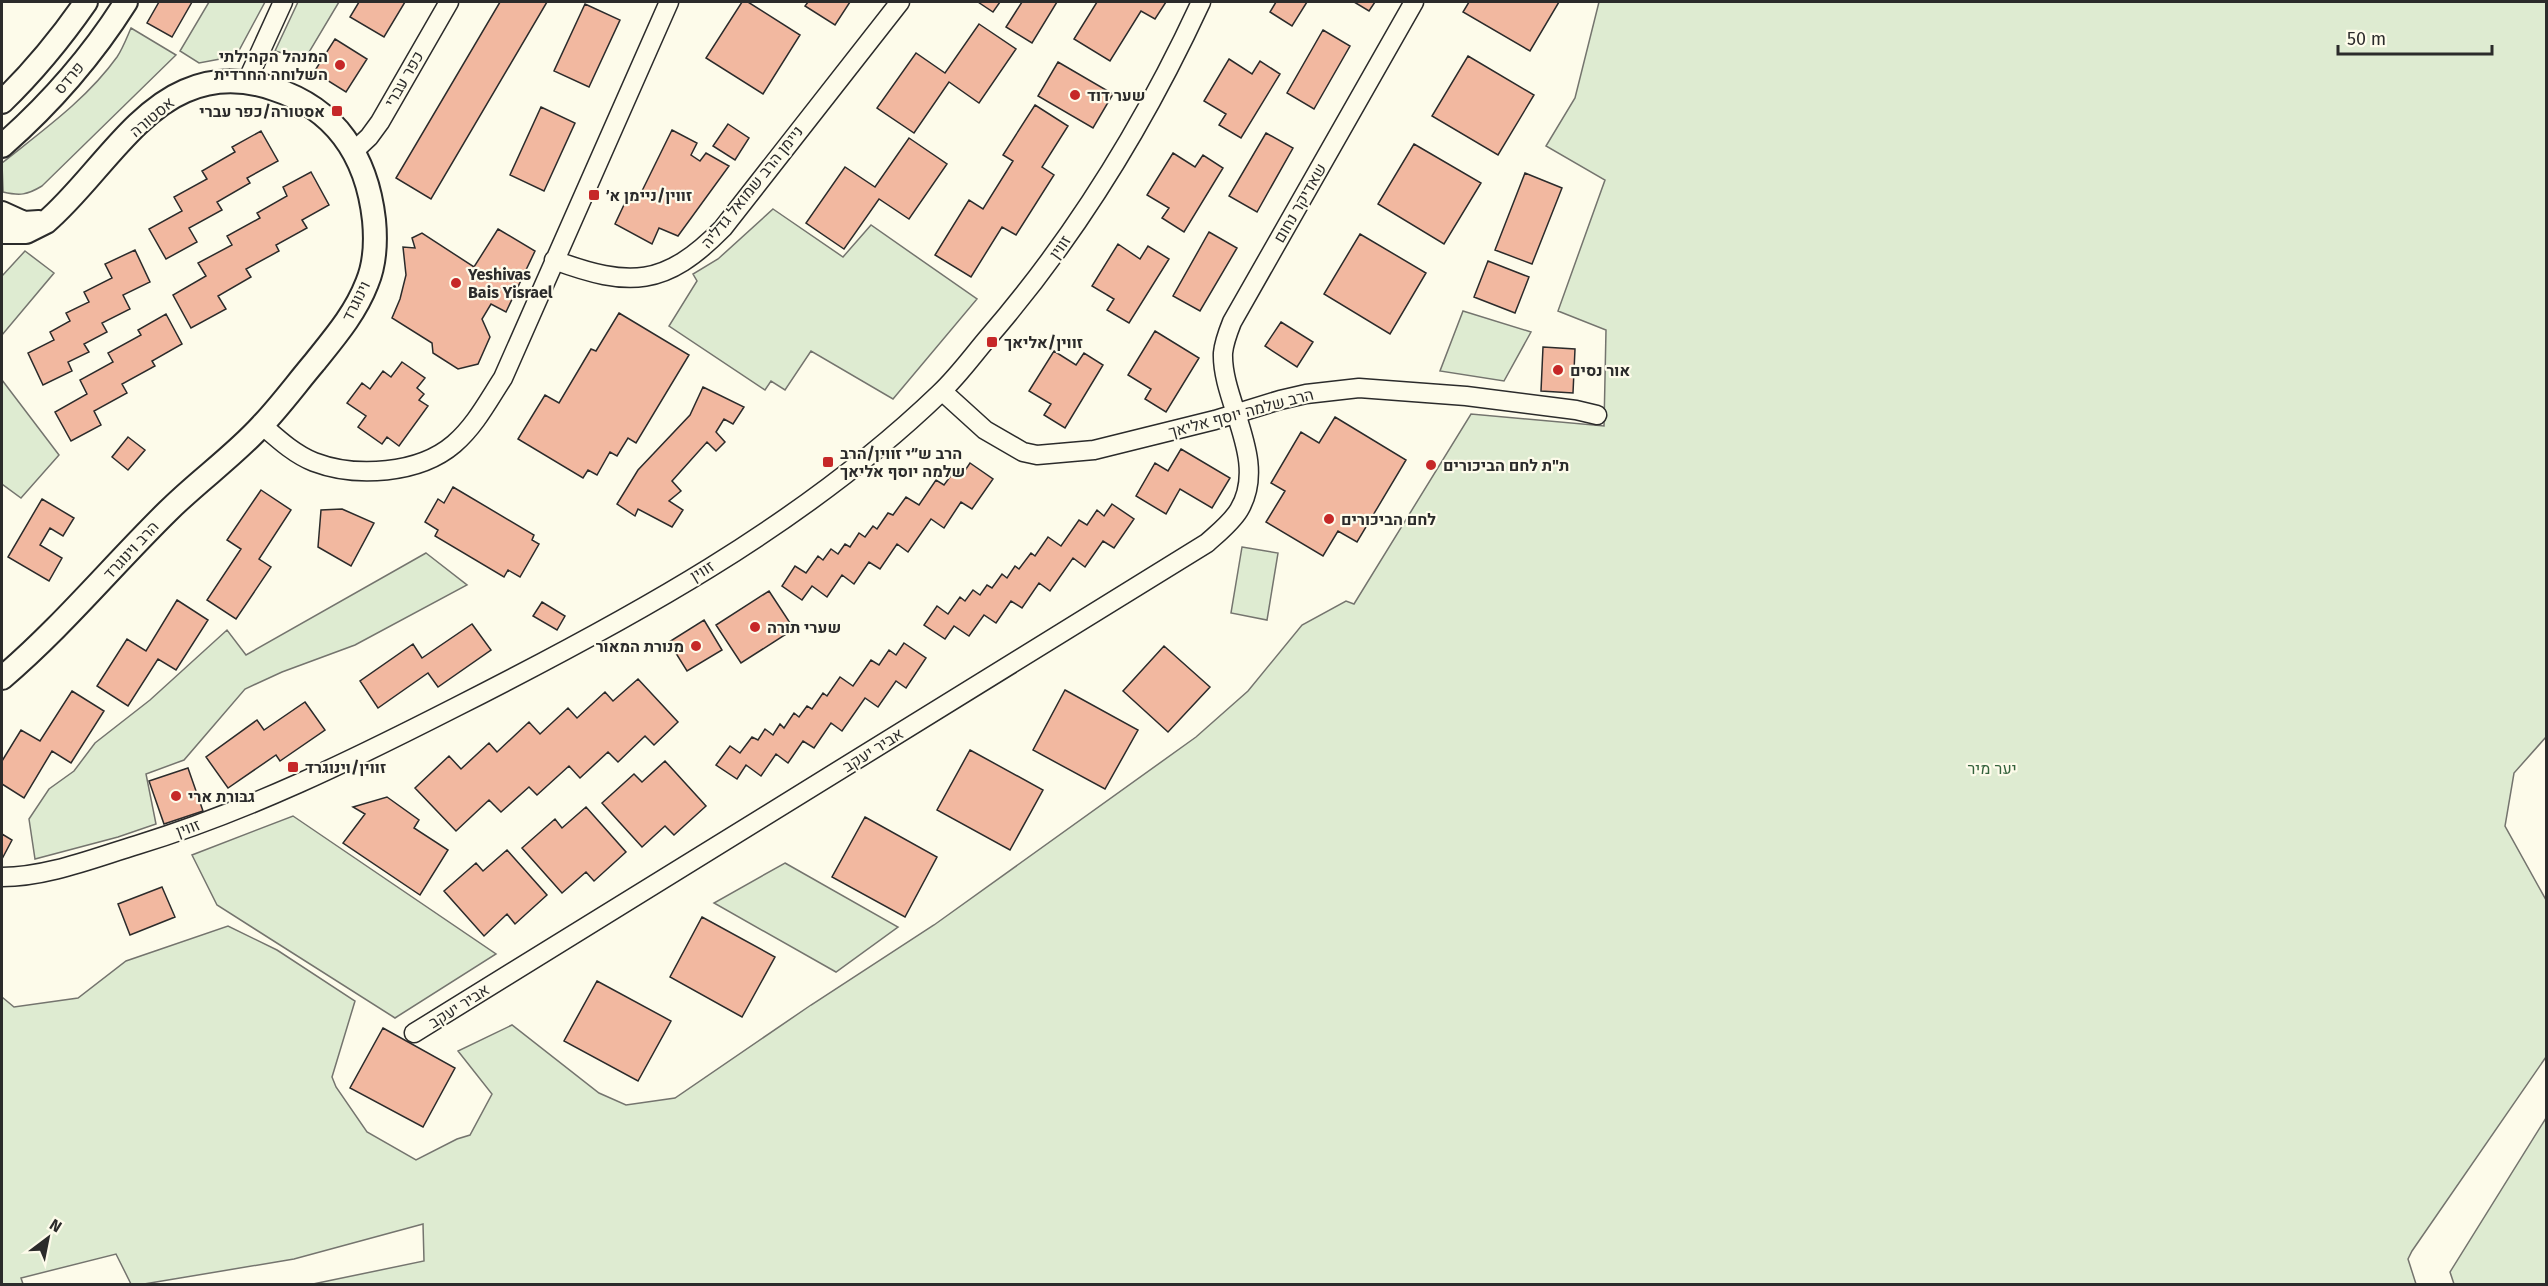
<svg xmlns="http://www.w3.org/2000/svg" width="2548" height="1286" font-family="'Fira Sans',Heebo,sans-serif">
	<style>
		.green { fill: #deebd1; stroke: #74746e; stroke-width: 1.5 }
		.building { fill: #f2b8a0; stroke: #2b2b2b; stroke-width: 1.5 }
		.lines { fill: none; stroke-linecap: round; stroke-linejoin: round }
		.minor-casing { stroke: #2b2b2b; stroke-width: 21 }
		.tertiary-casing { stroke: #2b2b2b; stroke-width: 26 }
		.minor { stroke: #fdfbea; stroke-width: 18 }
		.tertiary { stroke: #fdfbea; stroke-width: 22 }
		.poi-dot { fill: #c62828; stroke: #fdfbea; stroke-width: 2 }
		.labels { text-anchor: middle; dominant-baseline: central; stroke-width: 4.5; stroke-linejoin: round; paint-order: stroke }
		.poi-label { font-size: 16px; font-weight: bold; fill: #2b2b2b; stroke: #fdfbea; text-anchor: start }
		.street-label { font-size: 16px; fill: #2b2b2b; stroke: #fdfbea }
		.park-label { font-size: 16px; fill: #34623c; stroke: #fdfbea }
	</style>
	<rect width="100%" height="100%" fill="#fdfbea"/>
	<path class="green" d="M209 2H265L236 56 199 63 180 51Z
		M298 2H339L305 59 275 51Z
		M1599 2H2546V737L2514 773 2505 826 2546 900V1057L2412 1251 2408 1259 2416 1284H313L424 1261 423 1224 294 1259 144 1284H131L116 1254 21 1278 23 1284H2V997L14 1007 78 998 126 961 228 926 277 950 355 1001 332 1077 336 1087 367 1132 416 1160 457 1139 470 1135 492 1094 458 1051 512 1025 599 1093 626 1105 675 1098 811 1005 934 925 1196 737 1248 691 1302 625 1346 601 1354 604 1471 414 1604 426 1606 330 1558 311 1605 180 1546 146 1575 98Z
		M131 28 176 55 42 186C27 195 20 196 3 192L2 163C42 131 87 99 117 57 123 48 127 37 131 28Z
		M773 209 843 257 871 225 977 299 893 399 811 351 785 390 771 381 765 390 669 326 697 281 693 274 718 259Z
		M25 251 54 273 2 335V276Z
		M1463 311 1531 332 1504 381 1440 371Z
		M2 380 59 455 21 498 2 484Z
		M1242 547 1278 553 1267 620 1231 613Z
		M426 553 467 585 355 645 282 672 245 689 184 760 146 774 156 824 118 837 35 859 29 819 49 789 74 771 95 743 150 700 227 630 246 655Z
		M293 816 496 954 395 1018 217 905 192 855Z
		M785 863 898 927 836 972 714 903Z
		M2546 1118V1284H2454L2450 1272Z"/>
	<path class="building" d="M159 2H192L172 37 147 23Z
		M359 2H405L384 37 350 17Z
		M500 2H547L431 199 396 178Z
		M742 2H748L800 35 763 94 706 58Z
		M808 2H850L835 25 805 6Z
		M978 2H1000L993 12Z
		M1022 2H1057L1032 43 1006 27Z
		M1097 2H1166L1155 19 1141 11 1110 61 1074 39Z
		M1276 2H1307L1292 26 1270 12Z
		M1354 2H1375L1369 11Z
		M1469 2H1559L1530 51 1463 12Z
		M585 4 620 20 589 87 554 71Z
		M979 24 1016 49 979 103 949 82 914 133 877 108 916 53 945 73Z
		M1323 30 1350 46 1314 109 1287 93Z
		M335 39 367 59 346 92 314 72Z
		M1468 56 1534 95 1498 155 1432 116Z
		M1229 59 1252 74 1260 61 1280 74 1241 138 1219 125 1226 114 1204 101Z
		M1058 62 1113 94 1093 128 1038 96Z
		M1035 105 1068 126 1042 167 1054 175 1016 235 1002 227 971 277 935 255 969 200 983 209 1013 161 1003 155Z
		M541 107 575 123 544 191 510 175Z
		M728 124 749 138 735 160 713 146Z
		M672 130 697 143 691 155 700 161 706 153 729 166 678 236 659 228 652 244 615 224 630 192 639 197Z
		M261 131 278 161 247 178 250 183 217 202 222 210 189 228 197 242 166 259 149 229 182 211 174 197 207 179 202 171 235 152 232 147Z
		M1266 133 1293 148 1257 212 1229 196Z
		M909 138 947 164 909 219 879 199 844 249 806 223 845 167 875 187Z
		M1414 144 1481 183 1444 244 1378 204Z
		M1173 153 1195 167 1203 155 1223 168 1184 232 1162 218 1169 208 1147 195Z
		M311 172 329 205 302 220 307 228 276 245 279 251 246 269 251 277 218 296 226 309 191 328 173 295 206 276 198 263 232 245 227 236 260 218 257 213 287 196 283 187Z
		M1525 173 1562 188 1532 264 1495 250Z
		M498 229 535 251 506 312 491 304 482 319 490 337 478 364 458 369 433 353 432 343 392 318 400 299 406 275 403 247 415 248 412 238 422 233 474 267Z
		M1209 232 1237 248 1200 311 1173 296Z
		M1360 234 1426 273 1390 334 1324 294Z
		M1118 244 1140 259 1148 246 1169 259 1129 323 1107 310 1114 299 1092 286Z
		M135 250 150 282 123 295 130 309 102 323 107 332 84 344 89 352 68 362 72 371 43 385 28 353 54 340 50 332 70 321 66 313 89 302 84 292 112 278 105 264Z
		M1488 261 1529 277 1515 313 1474 297Z
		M619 313 689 355 636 443 628 438 617 456 610 452 597 475 588 470 583 478 518 439 545 395 559 403 591 349 596 351Z
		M166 314 182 344 152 361 155 366 122 384 127 393 94 411 101 425 71 441 55 412 87 394 80 380 113 362 108 353 141 335 138 330Z
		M1281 322 1313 342 1297 367 1265 346Z
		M1155 331 1199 358 1166 412 1145 399 1151 389 1128 375Z
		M1543 347 1575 349 1573 393 1541 391Z
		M1054 351 1076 365 1084 353 1103 365 1065 428 1044 415 1051 404 1029 391Z
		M402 362 425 378 417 388 424 394 419 400 428 406 399 446 387 437 382 444 358 427 366 416 347 403 362 383 370 389 383 371 391 377Z
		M703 387 744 407 733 424 724 419 716 432 725 442 716 451 707 442 672 481 681 491 669 501 683 510 672 527 638 509 635 516 617 504 638 470 690 415Z
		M1335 417 1406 460 1357 542 1338 531 1323 556 1266 522 1285 491 1271 483 1301 432 1319 443Z
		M128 437 145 450 128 470 112 457Z
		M1181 449 1230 478 1212 508 1180 489 1166 514 1136 496 1155 463 1168 471Z
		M970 463 993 479 972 509 961 502 944 528 931 519 908 552 897 544 880 569 869 562 854 584 842 575 827 597 812 586 802 600 782 586 795 566 806 573 818 556 823 560 831 549 838 554 845 544 850 547 859 533 865 537 873 526 877 529 888 513 893 515 906 497 919 505 936 480 944 485 955 470 962 475Z
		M453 487 534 535 532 540 539 544 520 577 508 570 504 577 435 536 438 530 425 522 438 499 444 503Z
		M261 490 291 510 259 559 271 567 236 619 207 600 241 549 227 540Z
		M42 499 74 518 63 536 50 528 40 545 62 558 49 581 8 557Z
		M1112 504 1134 519 1114 548 1103 541 1085 567 1073 558 1050 591 1039 583 1022 608 1011 601 996 623 984 615 969 636 954 626 945 639 924 625 937 606 948 614 960 597 965 601 973 590 980 595 987 585 992 588 1002 574 1007 578 1015 566 1019 569 1031 553 1035 556 1048 537 1061 546 1079 520 1087 525 1097 510 1104 516Z
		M342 509 374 523 351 566 318 547 321 510Z
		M769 591 794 629 741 663 716 625Z
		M177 600 208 620 176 670 158 659 128 706 97 686 127 639 146 651Z
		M542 602 565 616 557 630 533 616Z
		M704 620 722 650 687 671 669 642Z
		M472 624 491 650 438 687 428 673 378 708 360 681 413 644 422 658Z
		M904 643 926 658 906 688 896 681 878 707 865 698 842 731 831 723 814 748 803 741 788 763 776 754 761 776 746 765 737 779 716 765 730 746 740 753 752 737 758 740 765 729 773 735 780 724 784 728 794 713 799 717 807 706 812 709 823 693 827 696 840 677 853 686 871 660 879 665 889 650 896 655Z
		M1164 646 1210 687 1168 732 1123 691Z
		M638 679 678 722 654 745 645 736 618 762 608 752 580 778 569 766 537 795 529 787 501 812 489 800 456 831 415 788 449 756 461 769 489 743 497 752 529 722 540 734 568 708 577 718 605 692 613 701Z
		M1065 690 1138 730 1105 789 1033 750Z
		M72 691 104 711 71 763 52 751 24 798 2 784V761L21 730 40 741Z
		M305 702 325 730 280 761 276 755 228 788 206 757 257 720 264 730Z
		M970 750 1043 790 1010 850 937 810Z
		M665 761 706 806 674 835 665 826 642 847 602 803 634 774 642 782Z
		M188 768 203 811 164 824 149 781Z
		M387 797 419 820 414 828 448 850 420 895 343 843 365 814 353 807Z
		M586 807 626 852 594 881 586 872 562 893 522 848 555 819 562 828Z
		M865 817 937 857 905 917 832 877Z
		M2 834 12 840 2 859Z
		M507 850 547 895 515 924 507 914 484 936 444 891 476 863 483 871Z
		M162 887 175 917 130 935 118 904Z
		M702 917 775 957 742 1017 670 977Z
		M597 981 671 1021 638 1081 564 1041Z
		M383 1028 455 1068 423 1127 350 1088Z"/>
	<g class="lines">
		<defs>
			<path id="minor" d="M247 81 283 2
				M353 152 369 137 380 122 449 2
				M554 260C630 288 665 287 723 228L900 2
				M942 391 985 430 1023 452 1037 455 1094 450 1215 420 1280 400 1306 394 1359 388 1466 396 1576 410 1597 415
				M262 425C278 439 294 454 314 462 356 478 419 474 454 444 475 426 488 401 503 378L669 2
				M2 877C47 877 94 858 137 845 248 811 352 760 456 707 626 621 802 526 940 393 957 377 971 358 986 340 1074 239 1145 123 1201 2
				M414 1033 1207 543C1218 533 1231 523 1239 510 1269 460 1221 401 1223 353 1224 342 1228 332 1232 322L1414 2"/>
			<path id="tertiary" d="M2 102C33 72 61 38 86 2
				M2 146C50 104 92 56 126 2
				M2 213 24 223 39 222
				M2 232H26L46 222C91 184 131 114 185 91 214 78 245 79 274 89 336 109 367 157 374 220 376 241 375 264 367 283 355 314 334 338 314 363 297 383 281 405 262 425 234 456 198 481 168 511 112 566 62 627 2 678"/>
		</defs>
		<use href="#minor" class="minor-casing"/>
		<use href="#tertiary" class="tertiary-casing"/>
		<use href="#minor" class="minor"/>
		<use href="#tertiary" class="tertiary"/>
	</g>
	<g class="poi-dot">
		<circle cx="340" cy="65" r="6"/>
		<circle cx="1075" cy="95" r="6"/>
		<rect x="331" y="105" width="12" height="12" rx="3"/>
		<rect x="588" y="189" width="12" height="12" rx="3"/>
		<circle cx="456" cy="283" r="6"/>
		<rect x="986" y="336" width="12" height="12" rx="3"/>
		<circle cx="1558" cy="370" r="6"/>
		<rect x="822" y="456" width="12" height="12" rx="3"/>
		<circle cx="1431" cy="465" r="6"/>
		<circle cx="1329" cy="519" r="6"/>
		<circle cx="755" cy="627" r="6"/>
		<circle cx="696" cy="646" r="6"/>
		<rect x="287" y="761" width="12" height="12" rx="3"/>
		<circle cx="176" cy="796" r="6"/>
	</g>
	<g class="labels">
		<g class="poi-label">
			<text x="328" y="56" text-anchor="end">המנהל הקהילתי<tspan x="328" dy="18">השלוחה החרדית</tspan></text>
			<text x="1087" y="95">שער דוד</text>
			<text x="325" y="111" text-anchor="end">אסטורה/כפר עברי</text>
			<text x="606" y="195">זווין/ניימן א׳</text>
			<text x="468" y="274">Yeshivas<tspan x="468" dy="18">Bais Yisrael</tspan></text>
			<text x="1004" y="342">זווין/אליאך</text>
			<text x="1570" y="370">אור נסים</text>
			<text x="840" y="453">הרב ש״י זווין/הרב<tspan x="840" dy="18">שלמה יוסף אליאך</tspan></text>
			<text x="1443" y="465">ת"ת לחם הביכורים</text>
			<text x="1341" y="519">לחם הביכורים</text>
			<text x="767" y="627">שערי תורה</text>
			<text x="684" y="646" text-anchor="end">מנורת המאור</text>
			<text x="305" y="767">זווין/וינוגרד</text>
			<text x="188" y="796">גבורת ארי</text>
		</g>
		<g class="street-label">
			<text transform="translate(69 78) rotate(-50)">פרדס</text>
			<text transform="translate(404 79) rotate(-60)">כפר עברי</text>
			<text transform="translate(152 117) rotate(-40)">אסטורה</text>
			<text transform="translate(752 187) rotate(-51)">ניימן הרב שמואל גדליה</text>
			<text transform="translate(1300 203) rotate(-60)">שאדיקר נחום</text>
			<text transform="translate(1060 247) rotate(-54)">זווין</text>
			<text transform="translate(356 301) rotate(-63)">וינוגרד</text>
			<text transform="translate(1241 413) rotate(-15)">הרב שלמה יוסף אליאך</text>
			<text transform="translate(131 550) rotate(-47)">הרב וינוגרד</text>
			<text transform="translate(702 571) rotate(-31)">זווין</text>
			<text transform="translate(873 750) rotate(-32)">אביר יעקב</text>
			<text transform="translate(188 828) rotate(-20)">זווין</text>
			<text transform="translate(459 1006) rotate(-32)">אביר יעקב</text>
		</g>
		<g class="park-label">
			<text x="1992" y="768">יער מיר</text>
		</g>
	</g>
	<rect width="2548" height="1286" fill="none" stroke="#2b2b2b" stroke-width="6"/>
	<g transform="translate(48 1238) rotate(32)" stroke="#fdfbea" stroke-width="4.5" paint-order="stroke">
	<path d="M0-4.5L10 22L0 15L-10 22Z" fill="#2b2b2b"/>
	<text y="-9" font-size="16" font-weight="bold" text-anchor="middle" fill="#2b2b2b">N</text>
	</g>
	<path d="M2338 45v9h154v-9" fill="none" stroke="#2b2b2b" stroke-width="3"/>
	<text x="2347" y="45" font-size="18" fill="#2b2b2b" stroke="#fdfbea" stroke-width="4.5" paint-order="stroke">50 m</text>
</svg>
